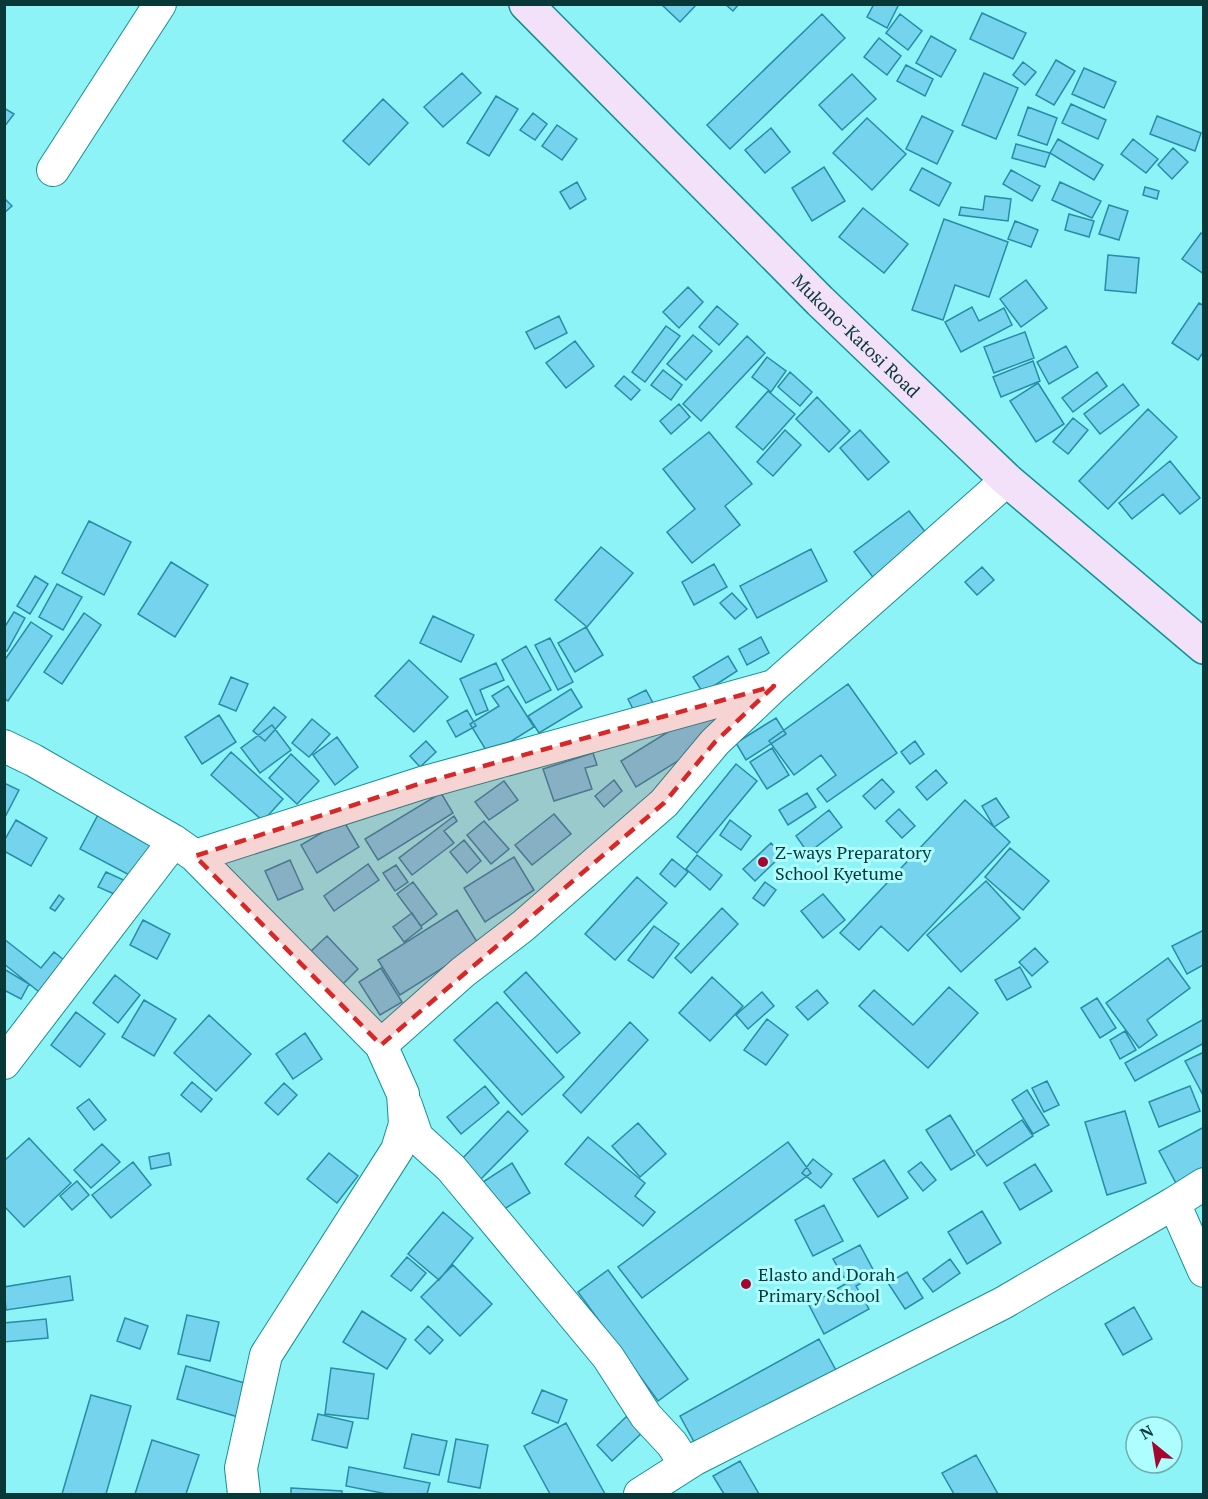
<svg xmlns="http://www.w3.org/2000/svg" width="1208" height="1499" font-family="'PT Serif',serif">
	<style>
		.building { fill: #75d3ed; stroke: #278ca5; stroke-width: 1.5 }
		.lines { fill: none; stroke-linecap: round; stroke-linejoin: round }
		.minor-casing { stroke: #188f92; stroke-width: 34 }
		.secondary-casing { stroke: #188f92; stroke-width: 36 }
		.minor { stroke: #fff; stroke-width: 32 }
		.secondary { stroke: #f2e1f8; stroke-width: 33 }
		.marked { fill: #d62828; fill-opacity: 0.2; stroke: #d62828; stroke-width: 4.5; stroke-dasharray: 12 8; stroke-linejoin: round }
		.poi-dot { fill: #a4062e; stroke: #aefdff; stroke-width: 2 }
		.labels { text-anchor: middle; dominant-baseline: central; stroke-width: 6; stroke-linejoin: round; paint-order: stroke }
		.street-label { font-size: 18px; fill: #093839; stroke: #aefdff }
		.poi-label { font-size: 18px; fill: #093839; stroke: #aefdff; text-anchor: start }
	</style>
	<rect width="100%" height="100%" fill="#8df3f6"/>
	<path class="building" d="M661 4H697L680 22Z
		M725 4H739L733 11Z
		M874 4H899L887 28 867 17Z
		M982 13 1026 33 1013 59 970 39Z
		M822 14 845 38 730 149 707 125Z
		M900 14 922 31 908 50 886 33Z
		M931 36 956 50 941 77 916 63Z
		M879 38 901 56 887 75 864 57Z
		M1056 60 1075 71 1054 105 1036 95Z
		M1023 62 1036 72 1025 85 1013 75Z
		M906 65 933 79 925 96 897 81Z
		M1084 68 1116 82 1104 108 1072 94Z
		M462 73 481 93 443 127 424 107Z
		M984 73 1018 88 996 139 962 125Z
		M852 74 876 99 842 130 819 105Z
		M496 96 518 109 489 156 467 143Z
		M383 99 408 123 369 165 343 141Z
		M1071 104 1106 120 1098 139 1062 123Z
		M1028 107 1057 118 1047 145 1018 135Z
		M4 108 14 114 4 127Z
		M533 113 547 124 535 140 520 130Z
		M922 116 953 131 937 164 906 149Z
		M1157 116 1201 133 1195 151 1150 134Z
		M867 118 906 154 872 190 833 153Z
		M557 125 577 139 562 160 542 146Z
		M771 128 790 152 765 173 745 150Z
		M1058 139 1103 165 1094 180 1050 153Z
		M1133 139 1158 159 1146 173 1121 154Z
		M1016 144 1050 153 1045 167 1012 158Z
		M1173 148 1188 162 1172 179 1158 165Z
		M824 167 845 201 812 221 792 188Z
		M922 168 951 183 939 206 910 190Z
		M1011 170 1040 186 1032 201 1003 184Z
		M577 182 586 199 570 209 560 192Z
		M1060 182 1101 201 1092 218 1052 200Z
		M1145 187 1159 191 1157 199 1143 195Z
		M985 196 1011 199 1008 221 959 215 961 207 983 210Z
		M4 198 12 206 4 213Z
		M1109 205 1128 211 1119 240 1099 234Z
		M863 208 908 244 884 273 839 237Z
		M1069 214 1094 221 1089 237 1065 230Z
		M944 219 1008 242 989 297 955 285 943 320 912 310Z
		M1015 221 1038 230 1031 247 1008 239Z
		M1201 233 1204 235V274L1182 259Z
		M1108 255 1139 258 1136 293 1105 290Z
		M1026 280 1047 308 1021 327 1000 299Z
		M688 287 703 302 679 328 663 312Z
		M1199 303 1204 306V351L1198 360 1172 343Z
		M717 306 738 324 719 345 699 327Z
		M972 307 979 321 1004 308 1012 325 961 352 945 322Z
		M559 316 567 333 535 349 526 332Z
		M666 326 680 336 645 382 632 372Z
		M1025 332 1034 358 994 373 984 347Z
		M693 335 712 351 686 380 667 364Z
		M747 336 765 353 701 421 683 404Z
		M575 341 594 366 566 388 546 363Z
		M1066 346 1078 367 1049 384 1037 362Z
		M767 357 786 371 771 392 752 377Z
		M1033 361 1040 381 1001 397 993 377Z
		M663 370 682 385 671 400 651 385Z
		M790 372 812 392 800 406 778 387Z
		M1097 372 1107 386 1073 412 1062 398Z
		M624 376 640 390 631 400 615 386Z
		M1038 383 1064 424 1036 442 1010 401Z
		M1123 384 1139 405 1100 434 1084 414Z
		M768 391 795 414 763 450 736 427Z
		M817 397 850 431 829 452 796 419Z
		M679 404 690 417 671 434 660 421Z
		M1148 409 1177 437 1108 509 1079 481Z
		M1073 418 1088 430 1068 454 1053 442Z
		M785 430 801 445 773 476 757 462Z
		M860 430 889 462 868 480 840 448Z
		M709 432 752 484 725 506 740 525 692 563 667 532 695 509 663 469Z
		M1170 461 1200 498 1180 514 1163 494 1132 519 1119 503Z
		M909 511 930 538 875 580 854 552Z
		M89 521 131 542 104 595 62 573Z
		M601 547 633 573 587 627 555 600Z
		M811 549 827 581 757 618 740 586Z
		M171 562 208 585 175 637 138 614Z
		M714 564 727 587 694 605 682 582Z
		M982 567 994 580 977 595 965 582Z
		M35 576 48 584 30 614 17 606Z
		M57 584 82 597 63 630 39 617Z
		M732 593 747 609 735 619 720 603Z
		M14 612 25 618 7 651 4 650V628Z
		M84 613 101 625 62 684 44 672Z
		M433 616 474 635 461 662 420 643Z
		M31 622 52 636 8 701 4 698V661Z
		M586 627 603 655 575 672 558 643Z
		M761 637 769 653 747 665 739 649Z
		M550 638 573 682 558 690 535 645Z
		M526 646 551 690 526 703 502 660Z
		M728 656 737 671 703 693 693 677Z
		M409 660 448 697 414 732 375 696Z
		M496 663 504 680 480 690 488 710 476 715 460 679Z
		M231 677 248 684 236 711 219 704Z
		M848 684 897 753 827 802 817 789 836 775 821 755 794 775 769 741Z
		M508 686 534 727 489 755 470 724 499 706 492 696Z
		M571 689 582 707 539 733 528 716Z
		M646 690 653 703 635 713 628 699Z
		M710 706 726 731 636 787 621 761Z
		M274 707 286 717 265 741 253 731Z
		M467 710 476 726 456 737 447 721Z
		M219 715 236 742 202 764 185 737Z
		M776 718 786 734 746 760 736 743Z
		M312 719 330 734 309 757 292 743Z
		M272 725 291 750 260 773 241 748Z
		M337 737 358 767 335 785 313 755Z
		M426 741 436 752 420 767 410 756Z
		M915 741 924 754 910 764 901 752Z
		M772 748 789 775 767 789 750 762Z
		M231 752 283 799 263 821 211 775Z
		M593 753 597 765 585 768 592 789 554 801 543 769Z
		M291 754 319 781 297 804 269 778Z
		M736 764 757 781 697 853 677 837Z
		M936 770 947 783 927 800 916 787Z
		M882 779 894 792 875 809 863 796Z
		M614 780 622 791 604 807 595 796Z
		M504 781 518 800 489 820 475 802Z
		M4 783 19 790 4 819Z
		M441 793 453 813 378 860 365 839Z
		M807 793 816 807 788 825 779 810Z
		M996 798 1009 817 994 827 982 806Z
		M965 800 1010 842 908 951 881 926 859 950 840 933Z
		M899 809 915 826 902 838 886 821Z
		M829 810 842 827 808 853 796 836Z
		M100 811 155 840 135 878 80 849Z
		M554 814 571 834 532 865 515 845Z
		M454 816 457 821 444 831 454 843 412 875 399 858Z
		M16 820 47 838 31 866 4 851V841Z
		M343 820 359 847 317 873 301 845Z
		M730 820 751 836 741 850 720 835Z
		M484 821 509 849 491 864 467 835Z
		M464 840 481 861 467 873 450 852Z
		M771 843 782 855 755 881 743 869Z
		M1010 848 1049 881 1023 910 985 877Z
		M697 855 722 875 710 890 686 869Z
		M514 857 534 890 485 922 464 888Z
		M672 859 688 872 675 887 660 874Z
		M290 860 303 889 278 900 265 871Z
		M368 864 379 880 334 911 324 896Z
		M396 865 408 882 395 891 383 873Z
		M106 872 128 882 121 897 98 887Z
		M637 877 667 903 615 960 585 934Z
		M986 881 1020 918 961 972 927 935Z
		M413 882 437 914 421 926 397 894Z
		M765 882 776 890 764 906 753 898Z
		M823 894 845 920 823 938 801 911Z
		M59 895 64 899 55 911 50 908Z
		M722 908 738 924 691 973 675 958Z
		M457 910 479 945 400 995 378 960Z
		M412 913 422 928 404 942 393 927Z
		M143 920 170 934 157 959 130 945Z
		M654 926 679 944 653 978 628 960Z
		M1204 930V967L1203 965 1187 974 1172 946Z
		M327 936 358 969 340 987 308 954Z
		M4 939 41 968 54 952 69 964 43 995 4 964Z
		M1035 948 1048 962 1032 976 1019 962Z
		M1168 958 1190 988 1147 1020 1157 1035 1139 1048 1106 1003Z
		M1020 967 1031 987 1007 1000 995 980Z
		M381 968 402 1002 380 1015 359 982Z
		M4 969 29 984 21 999 4 990Z
		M526 972 580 1033 557 1053 504 992Z
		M115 975 140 995 118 1023 93 1003Z
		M712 977 743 1006 710 1041 679 1013Z
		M949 987 978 1013 928 1068 859 1006 874 990 913 1025Z
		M817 990 828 1003 808 1020 796 1007Z
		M762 992 774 1006 748 1029 736 1015Z
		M1097 998 1116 1028 1100 1038 1081 1008Z
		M144 1000 176 1019 154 1056 122 1037Z
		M497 1002 564 1077 522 1115 454 1040Z
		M76 1012 105 1034 80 1067 51 1045Z
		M209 1015 251 1054 216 1091 174 1053Z
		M767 1019 788 1035 766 1065 744 1050Z
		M1204 1019V1043L1135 1081 1125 1063Z
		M630 1022 648 1040 581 1113 563 1095Z
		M1125 1031 1136 1050 1120 1059 1110 1040Z
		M305 1033 322 1059 293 1079 276 1054Z
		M1202 1053 1204 1055V1097L1185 1061Z
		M1047 1081 1059 1105 1044 1112 1032 1088Z
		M192 1082 212 1099 201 1112 181 1095Z
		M284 1083 297 1095 278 1115 265 1103Z
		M485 1086 499 1103 461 1134 447 1117Z
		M1190 1086 1200 1111 1159 1127 1149 1102Z
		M1027 1090 1049 1125 1033 1134 1012 1100Z
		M89 1099 106 1120 94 1130 77 1108Z
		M508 1111 528 1131 480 1180 460 1161Z
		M1125 1111 1146 1183 1107 1195 1085 1122Z
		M950 1115 975 1155 951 1170 926 1130Z
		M1022 1120 1033 1136 987 1166 976 1151Z
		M638 1123 666 1154 640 1177 612 1146Z
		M1204 1127V1173L1178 1187 1159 1151Z
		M588 1137 645 1183 635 1196 655 1212 643 1226 565 1164Z
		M29 1138 71 1183 24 1227 4 1206V1161Z
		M788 1142 811 1173 642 1298 618 1267Z
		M102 1144 120 1162 91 1188 74 1170Z
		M169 1153 171 1165 151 1169 149 1157Z
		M329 1153 358 1176 337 1203 307 1179Z
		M813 1159 832 1174 821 1188 802 1173Z
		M884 1160 908 1198 878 1217 853 1179Z
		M133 1162 151 1185 111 1218 92 1195Z
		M921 1162 936 1180 923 1191 908 1172Z
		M512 1163 530 1193 501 1211 483 1182Z
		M1035 1164 1052 1191 1020 1210 1004 1183Z
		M77 1181 89 1195 72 1210 60 1196Z
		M824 1205 843 1241 813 1256 795 1220Z
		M982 1211 1001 1243 967 1264 948 1232Z
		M443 1212 473 1238 439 1280 408 1254Z
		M860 1245 876 1275 856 1286 869 1309 824 1334 809 1305 847 1283 833 1259Z
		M407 1257 426 1273 411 1291 391 1276Z
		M950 1259 960 1273 933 1292 923 1279Z
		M453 1265 492 1304 460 1336 421 1297Z
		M608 1270 688 1379 658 1401 578 1292Z
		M907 1272 923 1298 905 1309 888 1283Z
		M70 1276 73 1300 6 1310 4 1287Z
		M1134 1307 1152 1339 1123 1355 1105 1324Z
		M362 1311 406 1339 387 1369 343 1342Z
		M187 1315 219 1322 210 1361 178 1354Z
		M125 1318 148 1326 140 1349 117 1341Z
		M46 1319 48 1338 4 1342V1323Z
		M428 1326 443 1340 430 1354 415 1340Z
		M819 1339 838 1374 699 1451 680 1416Z
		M186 1366 255 1386 245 1419 177 1399Z
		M331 1368 374 1374 368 1419 325 1414Z
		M542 1390 567 1400 558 1423 532 1413Z
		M91 1395 131 1406 106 1494H62Z
		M318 1414 353 1422 347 1448 312 1440Z
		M627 1416 643 1432 612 1461 597 1445Z
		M566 1423 605 1494H550L524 1446Z
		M412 1434 447 1441 439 1475 404 1468Z
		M456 1439 488 1445 480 1488 448 1482Z
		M152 1440 199 1455 186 1494H135Z
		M976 1455 998 1494H954L942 1473Z
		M740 1461 759 1494H724L713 1476Z
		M349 1467 430 1483 427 1494H387L346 1486Z
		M291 1488 342 1491V1494H291Z"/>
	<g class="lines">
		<defs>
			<path id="minor" d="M53 170 160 4
				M4 746 33 760 174 841 195 856 381 1045
				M195 856 422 783 770 687
				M4 1063 174 841
				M406 1105 417 1137 451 1168 608 1357 646 1416 672 1444 685 1464
				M1174 1203 1204 1271
				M244 1494 241 1468 266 1355 397 1150 405 1124 403 1094 381 1045 463 972 523 926 664 803 715 742 774 686 1007 480
				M640 1494 695 1459 1003 1303 1174 1203 1204 1184"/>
			<g id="secondary">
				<path id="s1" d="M526 4 820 301 1007 480 1204 647"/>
			</g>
		</defs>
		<use href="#minor" class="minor-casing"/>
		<use href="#secondary" class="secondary-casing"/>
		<use href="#minor" class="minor"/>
		<use href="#secondary" class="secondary"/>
	</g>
	<path class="marked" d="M774 686 715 742 664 803 381 1045 195 856 422 783Z"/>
	<g class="poi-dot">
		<circle cx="763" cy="862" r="6"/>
		<circle cx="746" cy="1284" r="6"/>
	</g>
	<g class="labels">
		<g class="street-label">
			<text stroke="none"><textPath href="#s1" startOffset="468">Mukono-Katosi Road</textPath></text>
		</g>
		<g class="poi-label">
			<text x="775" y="852">Z-ways Preparatory<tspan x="775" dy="21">School Kyetume</tspan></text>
			<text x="758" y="1274">Elasto and Dorah<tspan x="758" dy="21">Primary School</tspan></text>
		</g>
	</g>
	<rect width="1208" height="1499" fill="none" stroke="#093839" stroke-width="12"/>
	<g transform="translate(1154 1445) rotate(330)"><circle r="28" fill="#aefdff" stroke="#6caeb0" stroke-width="1.5"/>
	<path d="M0-4.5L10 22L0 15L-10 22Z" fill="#a4062e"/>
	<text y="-9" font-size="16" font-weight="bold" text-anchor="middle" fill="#093839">N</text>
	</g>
</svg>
